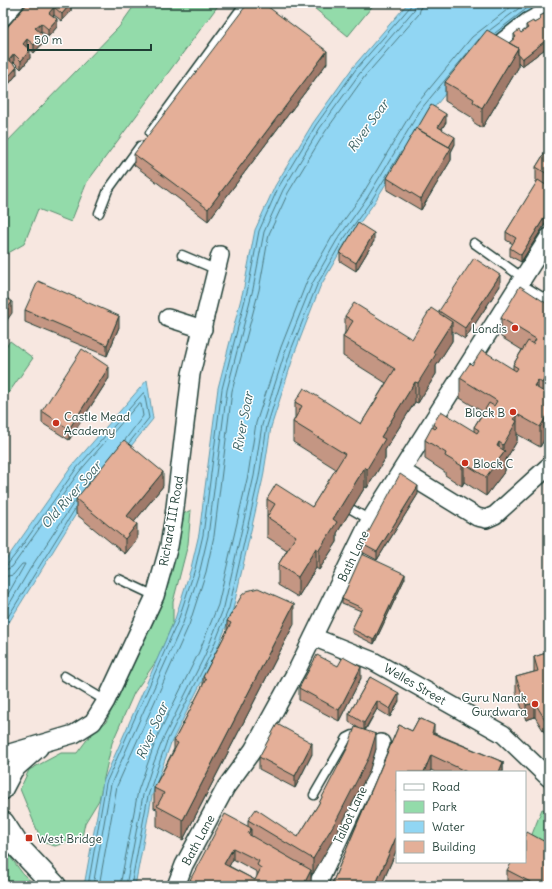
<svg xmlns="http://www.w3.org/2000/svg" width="552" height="889" font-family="Delius,sans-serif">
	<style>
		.green { fill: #93dbaa; stroke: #598c6f }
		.water { fill: #91d6f3; stroke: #6399a7 }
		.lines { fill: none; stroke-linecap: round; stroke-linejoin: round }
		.shore { stroke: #4d7a80; stroke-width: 1 }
		.service-casing { stroke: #1f3d34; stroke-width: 11 }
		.pedestrian-casing { stroke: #1f3d34; stroke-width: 16 }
		.minor-casing { stroke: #1f3d34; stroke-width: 20 }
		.primary-casing { stroke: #1f3d34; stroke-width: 25 }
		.service { stroke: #fff; stroke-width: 8 }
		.pedestrian { stroke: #fff; stroke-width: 13 }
		.minor { stroke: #fff; stroke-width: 17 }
		.primary { stroke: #fff; stroke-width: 22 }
		.wall { fill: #c49683; stroke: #1f3d34; fill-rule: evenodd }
		.shaded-wall { fill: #a07a6a; stroke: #1f3d34 }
		.building { fill: #e4af98; stroke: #1f3d34; fill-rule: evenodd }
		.poi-dot { fill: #c8321e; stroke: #fff; stroke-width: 1.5 }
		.labels { text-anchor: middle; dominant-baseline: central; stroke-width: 3; stroke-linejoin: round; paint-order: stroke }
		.poi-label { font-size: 12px; fill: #1f3d34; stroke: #fff; text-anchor: end }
		.street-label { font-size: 12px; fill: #1f3d34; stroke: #fff }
		.water-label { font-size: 13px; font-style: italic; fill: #3c6364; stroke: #fff }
	</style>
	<rect width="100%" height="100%" fill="#f7e7e0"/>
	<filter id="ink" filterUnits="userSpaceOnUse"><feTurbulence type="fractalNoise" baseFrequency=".025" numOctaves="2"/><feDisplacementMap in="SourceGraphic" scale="8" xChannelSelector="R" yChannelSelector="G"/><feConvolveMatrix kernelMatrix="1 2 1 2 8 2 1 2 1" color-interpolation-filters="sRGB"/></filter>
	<g filter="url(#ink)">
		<path class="green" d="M136 3H220L87 182 71 222 38 209 24 244 3 256V146L119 27Z
			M308 3H375L348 36Z
			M10 341 33 358 3 401V351Z
			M191 510 188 544 173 602V623L157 660 134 693 112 743 99 800 85 823 82 837 55 846 42 842 20 789 29 770 61 753H77L89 737 106 722 162 603 179 543 183 514Z
			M542 809 549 811V886H507L519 862H525L527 847Z
			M3 847 23 874 36 886H13L3 875Z"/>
		<path class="water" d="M408 3H542L483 47 429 114 374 203 344 245 320 287 295 352 271 427 263 478 233 609 213 659 171 743 160 773 152 796 135 886H84L103 782 175 619 191 568 199 534 218 388 244 287 255 230 275 186 313 123 353 67Z
			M147 380 153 419 76 514 3 632V564L72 466Z"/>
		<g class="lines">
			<path class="shore" d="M490 30 526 3
				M495 33 534 3
				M3 566 7 565 19 550 76 469 144 392 149 418 129 443
				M3 571 12 567 79 472 138 404H141L143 416 125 440
				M3 577 13 575 22 564H25L3 603
				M3 615 30 569 75 501
				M3 625 75 509
				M88 886 106 783 178 621 195 569 203 535 222 389 248 288 259 231 278 188 316 125 356 69 410 7 411 3
				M93 886 111 784 183 623 200 570 208 536 227 390 253 289 264 232 283 190 320 128 360 73 414 10 416 3
				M99 886 117 786 189 625 206 572 214 536 232 391 259 290 269 234 288 193 325 132 365 76 419 14 422 3
				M120 886 138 791 157 737 199 652 218 605 248 475 256 423 281 347 307 281 332 237 362 195 416 105 472 37 516 3
				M126 886 143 795 151 770 163 739 205 655 224 607 254 476 262 425 286 349 312 284 337 240 367 198 421 109 479 39
				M131 886 148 796 156 772 167 741 209 657 229 608 259 477 267 426 291 350 317 285 341 243 371 201 401 152"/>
			<defs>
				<path id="service" d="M150 133 245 3
					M99 213 108 190 140 146
					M474 243 523 278
					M182 255 215 269
					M351 509 370 520
					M119 579 155 596
					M64 676 106 701
					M314 795 347 738 353 735H362"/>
				<path id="pedestrian" d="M495 45 527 20 549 8
					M518 285 549 304"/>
				<path id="minor" d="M3 17 15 3
					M168 318 203 329
					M402 471 477 517 486 519 495 515 549 466
					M313 637 373 661 503 734 549 778
					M3 755 74 734 93 722 106 701 155 596 169 546 174 516 191 374 220 255
					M3 791 14 770 39 748
					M176 886 184 865 226 787 253 750 298 668 370 520 549 237
					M317 886 367 778 381 743"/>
				<path id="primary" d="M3 823 20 849 55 886"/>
			</defs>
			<use href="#service" class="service-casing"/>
			<use href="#pedestrian" class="pedestrian-casing"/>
			<use href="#minor" class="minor-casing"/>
			<use href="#primary" class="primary-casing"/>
			<use href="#service" class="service"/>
			<use href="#pedestrian" class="pedestrian"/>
			<use href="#minor" class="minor"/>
			<use href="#primary" class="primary"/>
		</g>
		<path class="wall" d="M28 3H71V11L62 21 54 15 53 16 57 27 48 37 41 31 39 32 43 43 34 53 27 47V48L30 58 21 69 14 62 13 63 17 74 9 84 3 79V32Z
			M546 13 545 49 522 66 518 62V68L482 128 473 122V118L445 101V82L509 43 514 38V34L521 33 526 29V25L534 23 540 20V16Z
			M327 63 208 221 134 165V154Z
			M446 122 442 129 455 144 451 152V160L421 210 387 190V178L417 129Z
			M549 146V218L521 262 510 256V248L513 244 506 240V232L536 184V167Z
			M374 241 356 271 340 261V253Z
			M500 286 465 339 452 331V341L436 366V374L418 403 415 402 385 450V459L367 488 365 487 337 533V542L319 570 316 568 298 597 278 585V565L287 550 267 537V499L312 507 336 469 293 442V422L295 418V402L361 424 386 383 343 356V337L345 332V316L412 339 439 314V311Z
			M549 305V390L547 394 549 395V432L540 447 517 434V441L505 461V471L486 496 464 482 462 486 445 475V472L425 459V440L433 428V424L474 432V427L483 412 460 398V378L472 365 513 369V365L522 350 501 337V318Z
			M25 310 119 327 107 356 25 322Z
			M109 378 69 440 42 423V411Z
			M163 486 134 522 137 539 125 554 76 514V499Z
			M418 494 377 560 362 552V544Z
			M405 578 374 644 352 633V629L361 611 342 603V599Z
			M227 621 294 624 183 840 157 826V809L154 808V788L174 749V741L203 685V677L227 631Z
			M549 652V740L535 717 526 720 516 692V677L534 672V657Z
			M338 666 361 678 339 721 299 700V688Z
			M370 677 399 701 390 717 377 709 365 731 376 749 369 772 337 833 313 874 311 873V881L309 886H190V880L248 826V820L298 837 318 805 360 729 349 722V714ZM233 859 257 872V877L255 880 229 866Z
			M419 718 434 725V733L503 762V772H435L431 770 430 772H397V849L381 886H331L399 725 412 731Z
			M312 754 295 788 259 769V757Z
			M507 870 549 886H510L507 885Z"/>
		<path class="shaded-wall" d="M71 3V11L62 21V14Z
			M54 7V15L49 21V13Z
			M57 19V27L48 37V29Z
			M41 23V31L35 36V28Z
			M43 35V43L34 53V45Z
			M549 38V46L545 49 522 66V59L545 41Z
			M27 39V47L23 52V44Z
			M518 48V68L482 128V108Z
			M30 50V58L21 69V61Z
			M327 51V63L208 221V209Z
			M14 54V62L9 68V60Z
			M17 67V74L9 84V76Z
			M446 114V122L438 135V127Z
			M455 137V144L451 152V160L421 210V199L447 150Z
			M549 210V218L521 262V255Z
			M374 233V241L356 271V263Z
			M500 275V286L465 339V328Z
			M12 302V313L3 326V314Z
			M119 316V327L107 356V345Z
			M452 322V341L436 366V374L418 403V383L433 352Z
			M109 367V378L69 440V429Z
			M549 371V390L542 402V383Z
			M538 380V400L534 386Z
			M415 382V402L385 450V459L367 488V469L381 437Z
			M549 412V432L540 447V427Z
			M517 414V441L505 461V471L486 496V477L497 446 499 442V459L503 454V445L514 419Z
			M464 463V482L462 486V466Z
			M365 467V487L337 533V542L319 570V550L333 519Z
			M163 472V486L127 531V516Z
			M418 486V494L377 560V552Z
			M137 524V539L125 554V539Z
			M316 548V568L298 597V577Z
			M405 574V578L374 644V640Z
			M294 604V624L183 840V820Z
			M361 667V678L339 721V710Z
			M399 693V701L390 717V709Z
			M377 701V709L364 731V723Z
			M535 703V717L526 720V705Z
			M376 734V749L369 772 337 833 313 874V859Z
			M312 743V754L295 788V776Z
			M431 755V770L430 772H424Z
			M503 762V772H499Z
			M251 828V839L248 834Z
			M397 835V849L381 886H375Z
			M233 848V859L224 876V864Z
			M311 870V881L309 886H303Z"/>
		<path class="building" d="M28 3H71L62 14 54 7 49 13 57 19 48 29 41 23 35 28 43 35 34 45 27 39 23 44 30 50 21 61 14 54 9 60 17 67 9 76 3 71V32Z
			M248 3H263L327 51 208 209 134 154Z
			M546 13 548 15H549V38L545 41 522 59 518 54V48L509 43 516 37 514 34 519 30 521 33 528 28 526 25 533 21 534 23 541 19 540 16Z
			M487 30 518 48 482 108 473 102 474 99 445 82Z
			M431 105 446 114 438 127 455 137 449 147 417 129Z
			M416 128 451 148 421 199 387 178Z
			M549 146V175L536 167Z
			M538 180 549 187V210L521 255 510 248 516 238 506 232Z
			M358 223 374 233 356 263 340 253Z
			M474 258 500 275 465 328 439 311Z
			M38 281 119 316 107 345 25 310Z
			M520 286 549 305V371L542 383 538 380 534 386 549 395V412L540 427 517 414 514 419 517 421 503 445 499 442 497 446 505 451 486 477 464 463 462 466 445 456 446 453 425 440 432 427 435 429 437 427 433 424 441 411 477 433 479 430 474 427 481 416 489 403 494 406 497 401 460 378 470 363 472 365 482 350 516 371 518 368 513 365 528 341 533 344 536 339 501 318Z
			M3 295 12 302 3 314Z
			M354 303 412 339 431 308 452 322 433 352 436 354 418 383 415 382 381 437 385 439 367 469 365 467 333 519 337 522 319 550 316 548 298 577 278 565 296 536 267 517 275 504 267 499 276 484 312 507 345 454 293 422 302 406 295 402 304 388 361 424 395 369 343 337 353 321 345 316Z
			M82 349 109 367 69 429 42 411Z
			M124 440 163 472 127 516 137 524 125 539 76 499Z
			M400 474 418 486 377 552 362 544Z
			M362 554 405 574 374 640 352 629 362 608 342 599Z
			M258 588 294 604 183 820 157 806 164 793 154 788 178 743 174 741 206 679 203 677 231 623 227 621 242 595 247 591Z
			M549 652V726L535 703 526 705 516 677 538 671 534 657Z
			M317 655 338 666 343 657 361 667 339 710 299 688Z
			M370 677 399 693 390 709 377 701 364 723 349 714Z
			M419 718 434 725 432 733 503 762 499 772H467L431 755 424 772H397V835L375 886H331L399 725 412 731Z
			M277 724 312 743 295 776 259 757Z
			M355 727 376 734 369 757 337 819 313 859 248 820 256 809 298 837 318 805 348 747Z
			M225 814 251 828 248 834 311 870 303 886H201L190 880ZM233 848 259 861 257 865 261 868 255 880 224 864Z
			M527 832 549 844V886H538L507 870 512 862H525V836Z"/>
	</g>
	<g class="poi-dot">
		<circle cx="515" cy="328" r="4"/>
		<circle cx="513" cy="412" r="4"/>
		<circle cx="56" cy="423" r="4"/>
		<circle cx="465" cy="463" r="4"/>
		<circle cx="535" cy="704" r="4"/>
		<rect x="25" y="834" width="8" height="8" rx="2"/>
	</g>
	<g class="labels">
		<g class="poi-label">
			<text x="507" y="328">Londis</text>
			<text x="505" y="412">Block B</text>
			<text x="64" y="416" text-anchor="start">Castle Mead<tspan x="64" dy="14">Academy</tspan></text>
			<text x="473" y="463" text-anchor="start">Block C</text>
			<text x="527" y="697">Guru Nanak<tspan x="527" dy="14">Gurdwara</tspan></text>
			<text x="37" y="838" text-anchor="start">West Bridge</text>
		</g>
		<g class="street-label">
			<text transform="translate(171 521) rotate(-80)">Richard III Road</text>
			<text transform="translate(353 556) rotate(-64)">Bath Lane</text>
			<text transform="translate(415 684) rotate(30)">Welles Street</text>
			<text transform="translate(350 815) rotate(-65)">Talbot Lane</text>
			<text transform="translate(198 840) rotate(-62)">Bath Lane</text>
		</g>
		<g class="water-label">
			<text transform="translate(368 126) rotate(-54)">River Soar</text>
			<text transform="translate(243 422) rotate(-79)">River Soar</text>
			<text transform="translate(71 495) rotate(-49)">Old River Soar</text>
			<text transform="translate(152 731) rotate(-66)">River Soar</text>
		</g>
	</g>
	<rect width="552" height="889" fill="none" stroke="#fff" stroke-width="16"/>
	<rect x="8" y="8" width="536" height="873" fill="none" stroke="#1f3d34" stroke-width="1.5" filter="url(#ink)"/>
	<rect x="396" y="771" width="130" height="92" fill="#ffffff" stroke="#a5b1ae"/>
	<rect x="404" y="784" width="20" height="6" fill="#ffffff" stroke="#a5b1ae"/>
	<text x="432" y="791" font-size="12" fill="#1f3d34">Road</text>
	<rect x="404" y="801" width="20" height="12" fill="#93dbaa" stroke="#a5b1ae"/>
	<text x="432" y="811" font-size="12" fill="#1f3d34">Park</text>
	<rect x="404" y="821" width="20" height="12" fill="#91d6f3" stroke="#a5b1ae"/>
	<text x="432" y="831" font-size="12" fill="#1f3d34">Water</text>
	<rect x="404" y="841" width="20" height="12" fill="#e4af98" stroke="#a5b1ae"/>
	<text x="432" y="851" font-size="12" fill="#1f3d34">Building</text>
	<path d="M28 44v6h123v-6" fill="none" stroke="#1f3d34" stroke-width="2"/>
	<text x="34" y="44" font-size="12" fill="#1f3d34" stroke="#ffffff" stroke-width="3" paint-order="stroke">50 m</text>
</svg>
